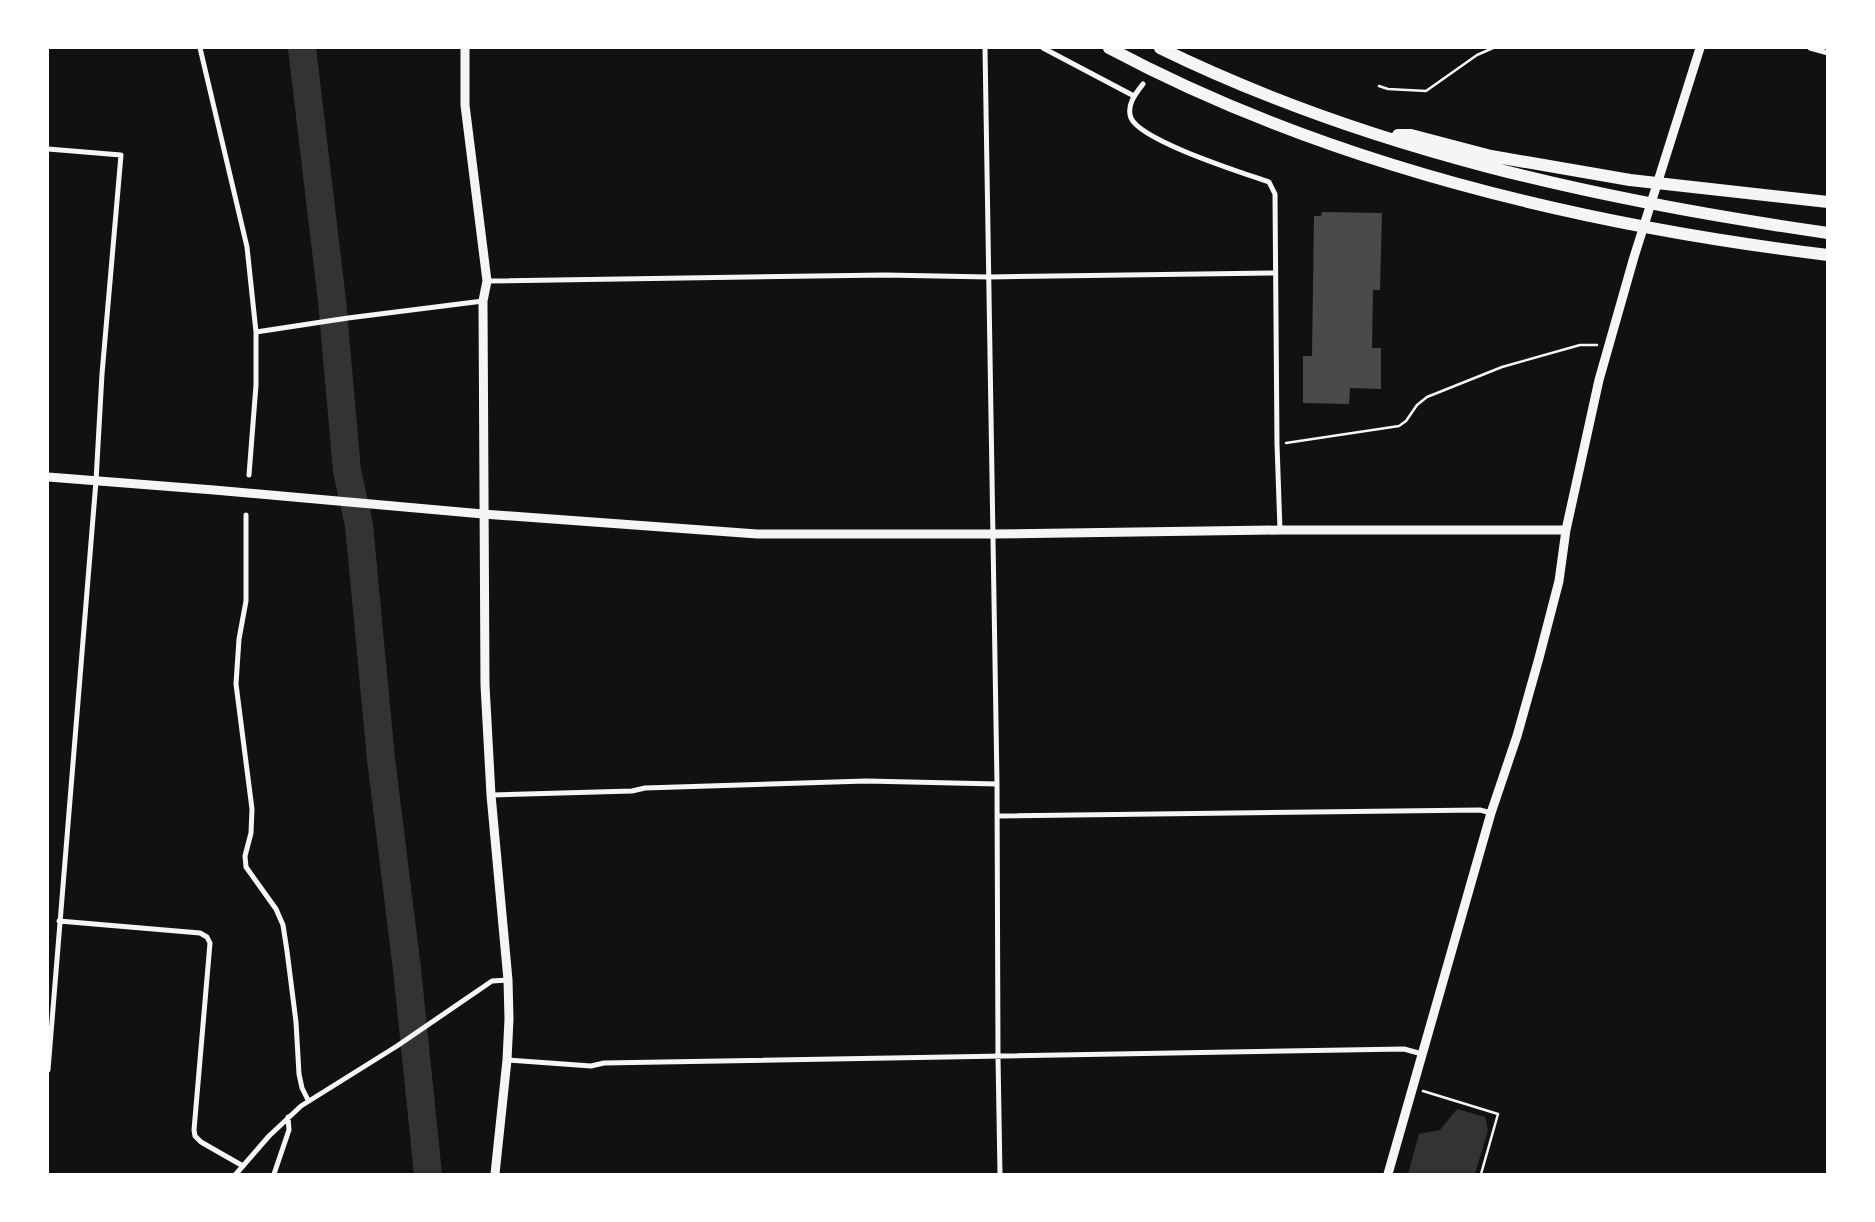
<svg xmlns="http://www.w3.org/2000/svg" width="1875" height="1222" font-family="Arial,sans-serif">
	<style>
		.water { fill: #333 }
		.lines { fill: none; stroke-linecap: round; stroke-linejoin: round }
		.river { stroke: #333; stroke-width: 28 }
		.building { fill: #4a4a4a }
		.path { stroke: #f5f5f5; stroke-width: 2.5 }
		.minor { stroke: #f5f5f5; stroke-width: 5 }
		.tertiary { stroke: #f5f5f5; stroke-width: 9 }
		.motorway { stroke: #f5f5f5; stroke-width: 12 }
	</style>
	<rect width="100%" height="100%" fill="#111"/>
	<path class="water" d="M1457 1109 1485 1117 1488 1130 1475 1174H1408L1419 1134 1440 1130Z"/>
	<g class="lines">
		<path class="river" d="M302 48 332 301 347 471 359 525 381 759 407 969 428 1174"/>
	</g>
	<path class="building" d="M1322 212 1382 213 1380 290H1373L1372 348H1381V389L1350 388 1349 404 1303 403V356H1312L1314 216H1321Z"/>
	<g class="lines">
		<path class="path" d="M1379 86 1388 89 1426 91 1477 55 1493 48
			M1286 443 1399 426 1406 421 1417 405 1427 397 1502 367 1580 345H1597
			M1423 1091 1498 1114 1481 1174"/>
		<path class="minor" d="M200 48 247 247 256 332V385L249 475
			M985 48 997 784 998 1057 1000 1174
			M1043 48 1134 96
			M1810 48 1828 53
			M1143 84C1136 93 1126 105 1131 118 1141 141 1243 173 1269 182L1275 194 1277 444 1280 530
			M48 149 121 155 102 374 96 481 48 1070
			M487 281 885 275 989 277 1275 273
			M256 332 348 318 483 301
			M246 515V601L239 639 236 684 252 809 251 833 245 856 246 867 276 909 283 925 287 951 296 1022 299 1074 302 1088 308 1100
			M491 795 632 791 645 788 866 781 997 784
			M997 816 1480 810 1491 813
			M59 921 200 933 207 937 210 943 194 1130 195 1136 201 1142 243 1166
			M507 1060 591 1066 604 1063 1404 1049 1422 1054
			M236 1174 269 1136 301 1106 397 1046 492 981 508 980
			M274 1174 289 1130 288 1117"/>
		<path class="tertiary" d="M465 48V105L487 281 483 301 485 685 491 795 508 980 509 1019 507 1060 495 1174
			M48 477 214 490 483 514 757 534H993L1280 530H1566
			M1388 1174 1491 813 1517 736 1539 658 1559 581 1566 530 1599 380 1634 257 1700 48"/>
		<path class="motorway" d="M1109 48C1328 165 1582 225 1828 255
			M1160 48C1369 150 1598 200 1828 233
			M1398 135H1411L1491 156 1630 180 1828 202"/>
	</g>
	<rect width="1875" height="1222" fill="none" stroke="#ffffff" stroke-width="98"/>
</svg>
